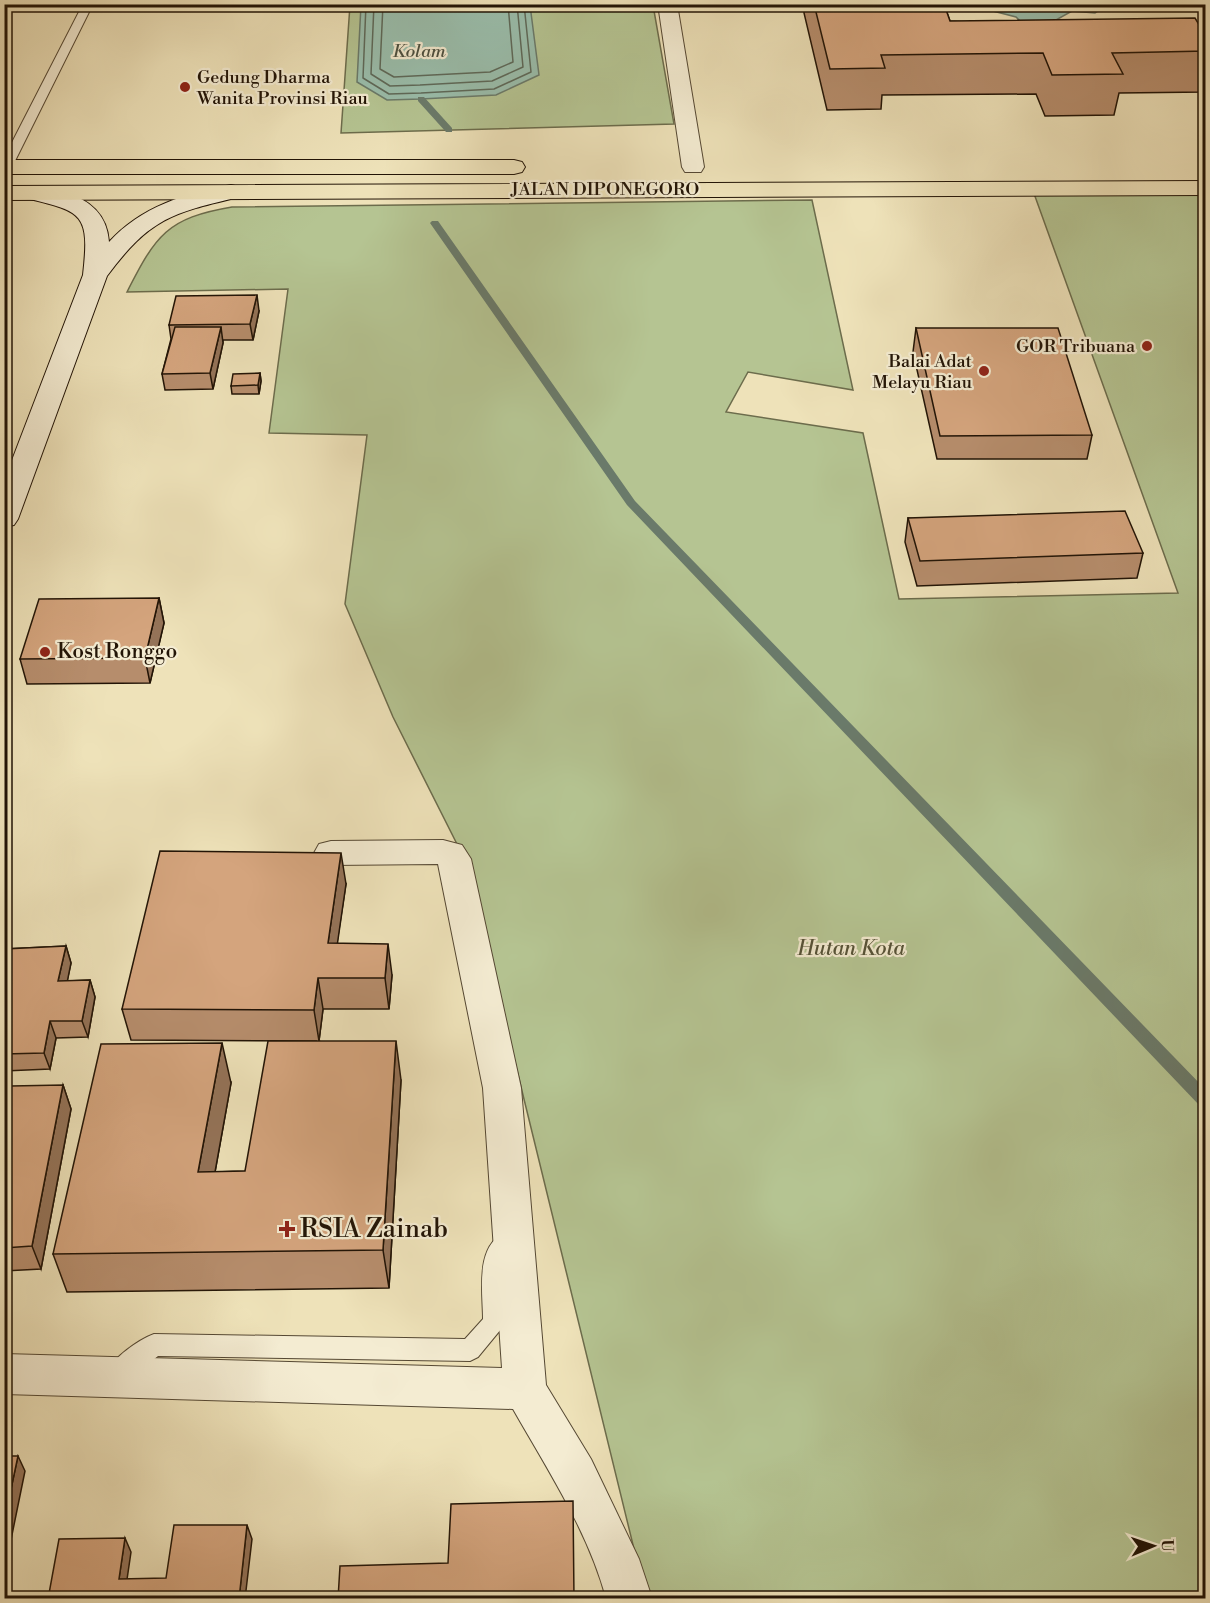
<svg xmlns="http://www.w3.org/2000/svg" width="1210" height="1603" font-family="'Libre Bodoni',serif">
	<style>
		.green { fill: #b5c492; stroke: #6c6c4c; stroke-width: 1.5 }
		.water { fill: #9abeac; stroke: #6a7a6a; stroke-width: 1.5 }
		.lines { fill: none; stroke-linecap: round; stroke-linejoin: round }
		.shore { stroke: #5e6959; stroke-width: 1.5 }
		.stream { fill: #6a7a6a; fill-rule: evenodd }
		.lane-casing { stroke: #554833; stroke-width: 2 }
		.street-casing { stroke: #554833; stroke-width: 2 }
		.secondary-casing { stroke: #221406; stroke-width: 2 }
		.primary-casing { stroke: #221406; stroke-width: 2 }
		.lane { fill: #f4ecd2; fill-rule: evenodd }
		.street { fill: #f4ecd2; fill-rule: evenodd }
		.secondary { fill: #f4ecd2; fill-rule: evenodd }
		.primary { fill: #eee2b9; fill-rule: evenodd }
		.wall { fill: #b68d6c; stroke: #221406; stroke-width: 1.5 }
		.shaded-wall { fill: #947358; stroke: #221406; stroke-width: 1.5 }
		.building { fill: #d4a47d; stroke: #221406; stroke-width: 1.5 }
		.poi-dot { fill: #8f2418; stroke: #f4ecd2; stroke-width: 2 }
		.labels { text-anchor: middle; dominant-baseline: central; stroke-width: 4.5; stroke-linejoin: round; paint-order: stroke }
		.far-water-label { font-size: 18px; font-style: italic; fill: #4c5040; stroke: #f4ecd2 }
		.far-poi-label { font-size: 18px; fill: #221406; stroke: #f4ecd2; text-anchor: end }
		.far-street-label { font-size: 18px; fill: #221406; stroke: #f4ecd2 }
		.poi-label { font-size: 21px; fill: #221406; stroke: #f4ecd2; text-anchor: start }
		.park-label { font-size: 21px; font-style: italic; fill: #555237; stroke: #f4ecd2 }
		.near-poi-label { font-size: 26px; fill: #221406; stroke: #f4ecd2; text-anchor: start }
	</style>
	<rect width="100%" height="100%" fill="#eee2b9"/>
	<filter id="stains"><feTurbulence type="fractalNoise" baseFrequency=".00333" numOctaves="4"/><feColorMatrix values="0 0 0 0 .2 0 0 0 0 .09 0 0 0 0 .02 0 0 0 .5 -.17"/></filter>
	<radialGradient id="worn" r=".72"><stop offset=".6" stop-color="#630" stop-opacity="0"/><stop offset="1" stop-color="#630" stop-opacity=".3"/></radialGradient>
	<path class="green" d="M350 5H653L674 124 341 133Z
		M1032 188H1205V1598H646L466 862 393 717 345 604 367 435 269 433 288 289 127 292C156 235 167 218 232 207L812 200 853 390 748 372 726 412 863 433 899 599 1178 593Z"/>
	<path class="water" d="M987 4 1011 5 1024 10 1035 9 1038 5 1098 4 1101 9 1095 13 1072 11 1047 25 1027 28 1016 17 985 9Z
		M361 5H530L539 75 496 95 421 99 387 100 357 82Z"/>
	<g class="lines">
		<path class="shore" d="M366 4 363 78 389 94 421 93 494 89 531 72 524 4
			M374 4 371 74 390 86 420 85 492 81 523 67 517 4
			M383 4 380 69 394 77 490 72 513 62 508 4"/>
		<path class="stream" d="M418 97H424L452 128V132H446L418 101Z
			M432 221H438L635 501 1206 1090V1107L1200 1106 627 505 430 223Z"/>
		<defs>
			<path id="lane" d="M83 4H93L12 167 4 170V158Z
				M508 1231 516 1234 519 1241 504 1265 506 1323 478 1357 470 1361 158 1356 126 1381 118 1384 110 1381 106 1373C113 1358 138 1340 154 1334L465 1339 483 1319C483 1291 474 1244 508 1231Z"/>
			<path id="street" d="M658 4H677L704 167 701 172H685L682 167Z
				M443 840 462 845 471 859 521 1088 546 1385 591 1459 639 1559 652 1598H606C588 1531 547 1469 513 1409L4 1394V1354L502 1368 483 1088 438 864 331 865 319 862 314 853 319 844 331 841Z"/>
			<path id="secondary" d="M231 185 239 187 242 192 239 197C172 213 150 218 107 276L18 519 14 525 4 527V481L83 275C90 213 83 212 26 198L23 193 26 188C37 186 49 188 60 191 87 198 107 212 109 242 142 206 184 194 231 185Z"/>
			<path id="primary" d="M4 160H514L522 162 525 167 522 172 514 174H4Z
				M1206 181V195L4 200V186Z"/>
		</defs>
		<use href="#lane" class="lane-casing"/>
		<use href="#street" class="street-casing"/>
		<use href="#secondary" class="secondary-casing"/>
		<use href="#primary" class="primary-casing"/>
		<use href="#lane" class="lane"/>
		<use href="#street" class="street"/>
		<use href="#secondary" class="secondary"/>
		<use href="#primary" class="primary"/>
	</g>
	<path class="wall" d="M804 4H944L950 21 1206 36V89L1205 92 1119 93 1114 115 1045 116 1036 94 882 95 881 109 827 110 804 13Z
		M259 311 253 340H223V343L213 389 165 390 162 374 171 339 169 325Z
		M916 328 1092 435 1087 459H937L913 352Z
		M260 373 261 381 259 394H232L231 386Z
		M908 518 1143 553 1137 578 917 586 905 542Z
		M159 598 164 623 150 683 27 684 20 659Z
		M346 884 337 943 392 975 389 1009H323L319 1041 401 1080 389 1288 67 1292 53 1254 231 1083 215 1172 245 1171 316 1041 131 1040 122 1009Z
		M66 946 71 963 67 981 90 980 95 997 88 1037 56 1038 50 1069 4 1071V949Z
		M63 1085 71 1109 41 1269 4 1271V1119Z"/>
	<path class="shaded-wall" d="M257 295 259 311 253 340 250 324Z
		M221 327 223 343 213 389 210 373Z
		M260 373 261 381 259 394 258 385Z
		M159 598 164 623 150 683 145 658Z
		M341 853 346 884 333 974 328 943Z
		M388 944 392 975 389 1009 385 978Z
		M66 946 71 963 64 998 58 981Z
		M318 978 323 1009 319 1041 314 1010Z
		M90 980 95 997 88 1037 82 1021Z
		M50 1021 56 1038 50 1069 44 1053Z
		M396 1041 401 1080 389 1288 383 1250Z
		M222 1043 231 1083 208 1211 198 1172Z
		M63 1085 71 1109 41 1269 32 1246Z
		M18 1456 25 1471 4 1574V1522Z
		M247 1525 252 1539 245 1599H239Z
		M125 1538 131 1552 125 1593 119 1579Z"/>
	<path class="building" d="M814 4H944L950 21 1195 18 1206 36V51L1112 53 1123 74 1052 75 1043 53 881 55 885 68 830 69Z
		M257 295 250 324 169 325 176 296Z
		M175 327H221L210 373 162 374Z
		M916 328H1058L1092 435 940 436Z
		M260 373 258 385 231 386 233 374Z
		M1125 511 1143 553 920 561 908 518Z
		M159 598 145 658 20 659 39 599Z
		M160 851 341 853 328 943 388 944 385 978H318L314 1010 122 1009Z
		M66 946 58 981 90 980 82 1021H50L44 1053 4 1054V949Z
		M268 1041H396L383 1250 53 1254 101 1044 222 1043 198 1172 245 1171Z
		M63 1085 32 1246 4 1248V1119L11 1086Z
		M4 1456H18L4 1522Z
		M573 1501 574 1599H338L340 1566 448 1563 451 1504Z
		M174 1525H247L239 1599H48L59 1539 125 1538 119 1579 166 1578Z"/>
	<g class="poi-dot">
		<circle cx="185" cy="87" r="6"/>
		<circle cx="1147" cy="346" r="6"/>
		<circle cx="984" cy="371" r="6"/>
		<circle cx="45" cy="652" r="6"/>
		<path d="M284 1220h6v6h6v6h-6v6h-6v-6h-6v-6h6z"/>
	</g>
	<g class="labels">
		<g class="far-water-label">
			<text x="419" y="51">Kolam</text>
		</g>
		<g class="far-poi-label">
			<text x="197" y="77" text-anchor="start">Gedung Dharma<tspan x="197" dy="21">Wanita Provinsi Riau</tspan></text>
			<text x="1135" y="346">GOR Tribuana</text>
			<text x="972" y="361">Balai Adat<tspan x="972" dy="21">Melayu Riau</tspan></text>
		</g>
		<g class="far-street-label">
			<text x="605" y="189">JALAN DIPONEGORO</text>
		</g>
		<g class="poi-label">
			<text x="57" y="652">Kost Ronggo</text>
		</g>
		<g class="park-label">
			<text x="851" y="949">Hutan Kota</text>
		</g>
		<g class="near-poi-label">
			<text x="300" y="1229">RSIA Zainab</text>
		</g>
	</g>
	<rect width="1210" height="1603" fill="none" stroke="#eee2b9" stroke-width="24"/>
	<rect x="6" y="6" width="1198" height="1591" fill="none" stroke="#221406" stroke-width="3"/>
	<rect x="12" y="12" width="1186" height="1579" fill="none" stroke="#221406" stroke-width="1.5"/>
	<g transform="translate(1153 1546) rotate(88)" stroke="#f4ecd2" stroke-width="4.5" paint-order="stroke">
	<path d="M0-4.5L10 22L0 15L-10 22Z" fill="#221406"/>
	<text y="-9" font-size="16" font-weight="bold" text-anchor="middle" fill="#221406">U</text>
	</g>
	<rect width="100%" height="100%" filter="url(#stains)"/>
	<rect width="100%" height="100%" fill="url(#worn)"/>
</svg>
